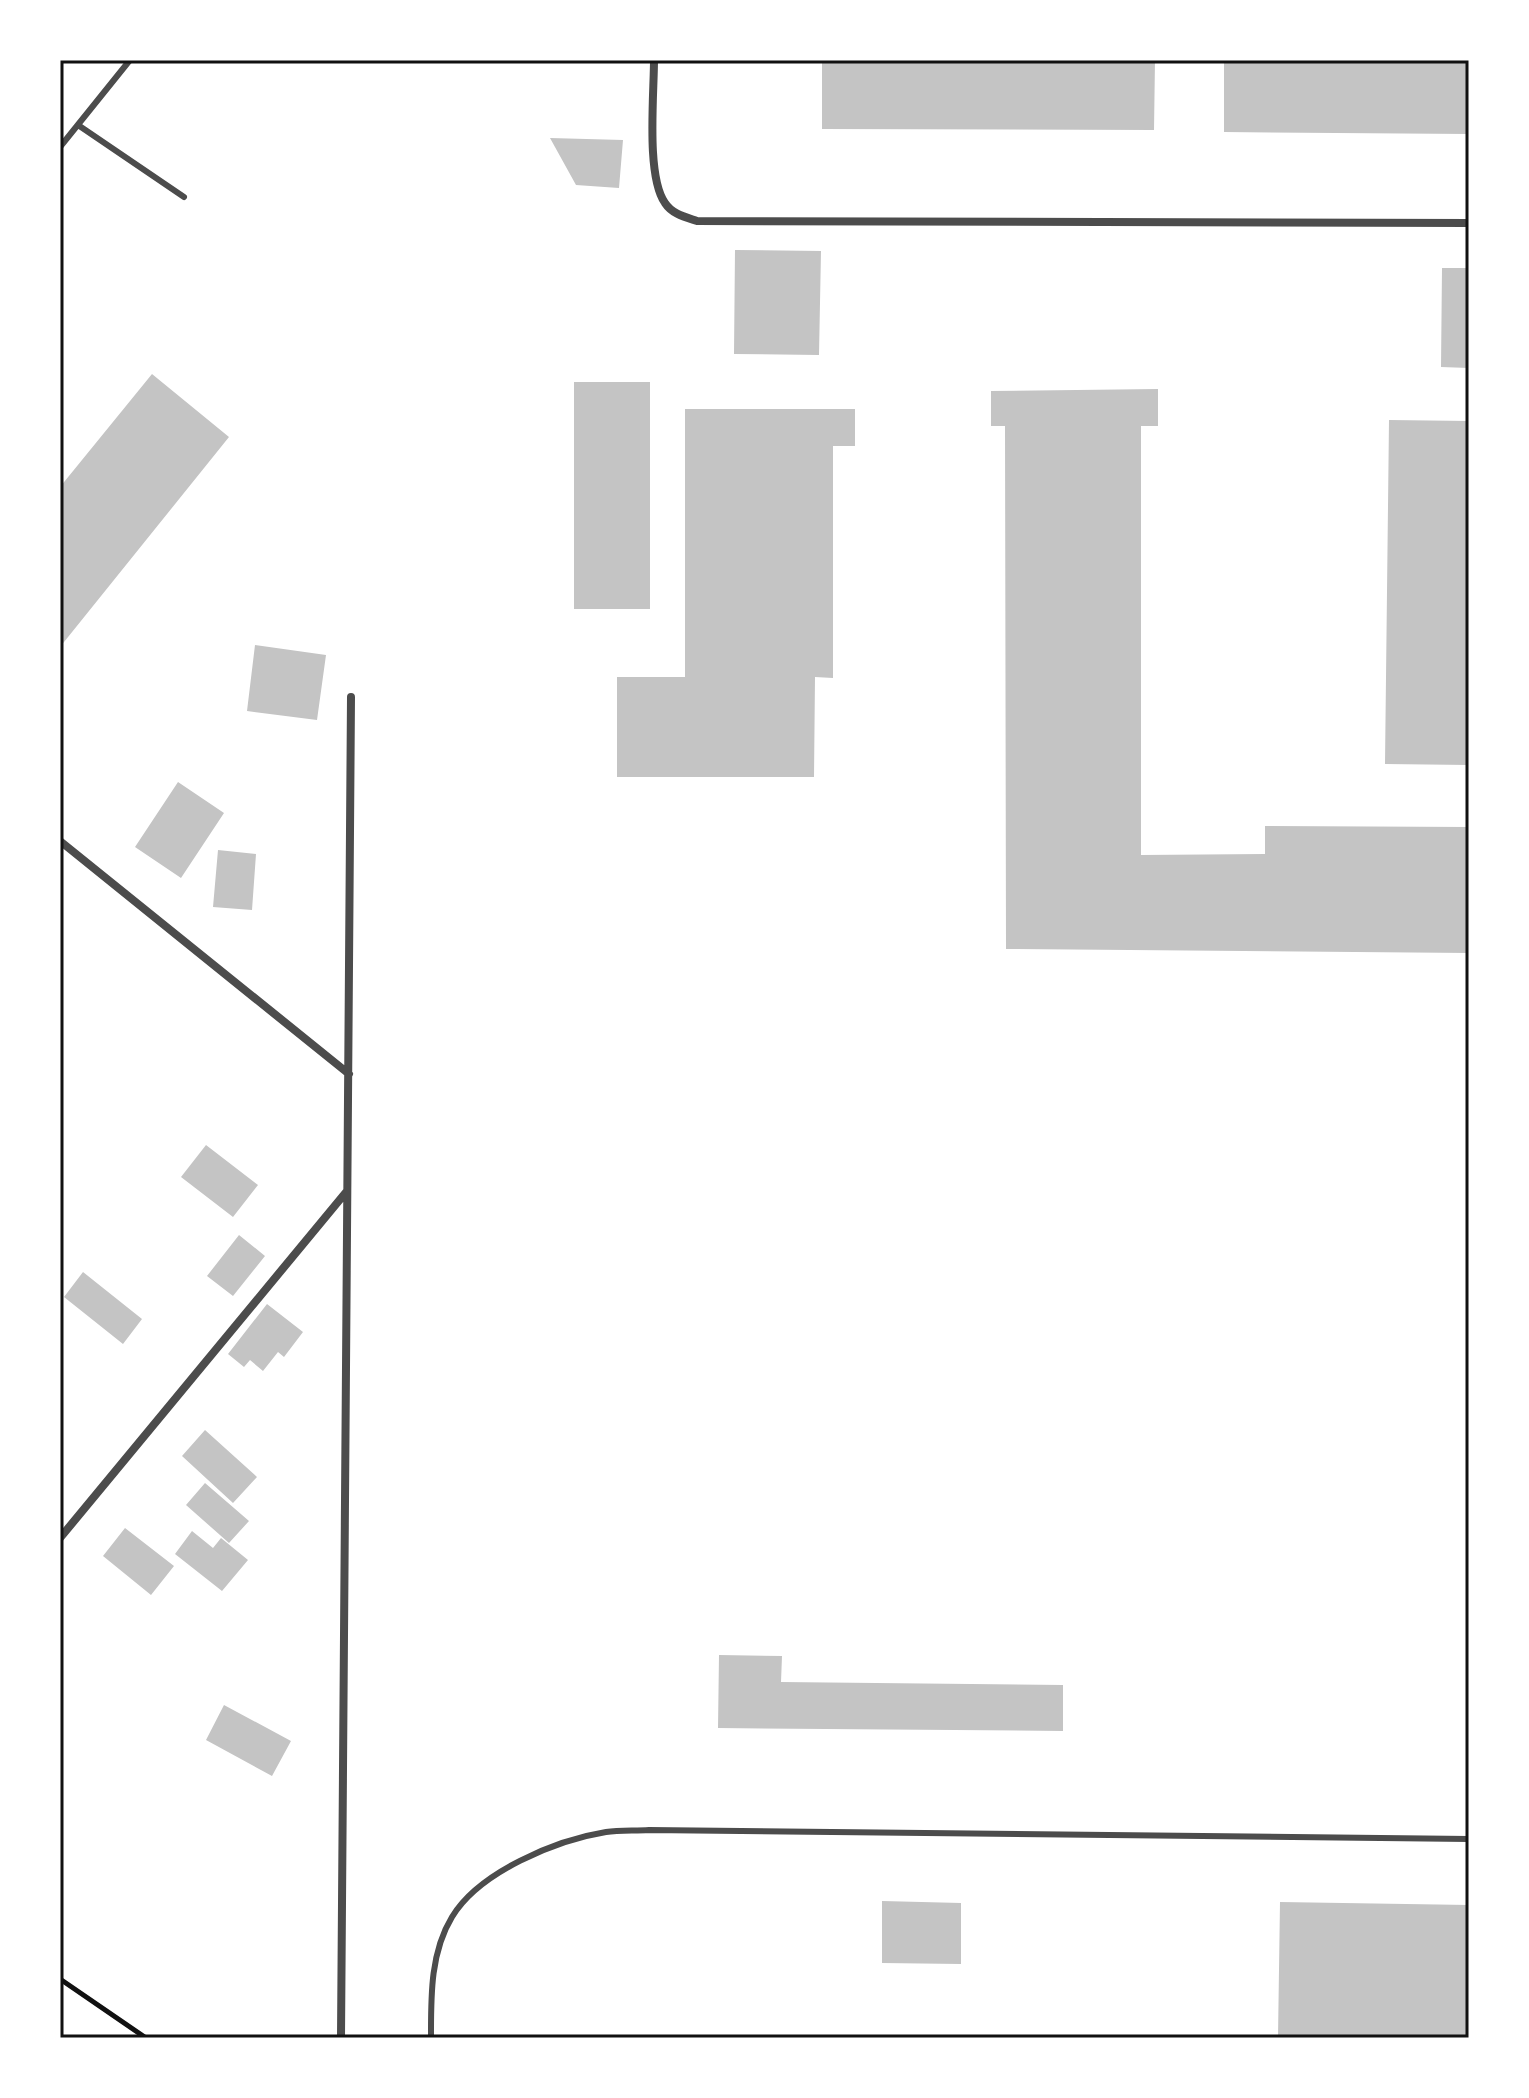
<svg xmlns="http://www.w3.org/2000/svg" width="1529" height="2098" font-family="Georgia,serif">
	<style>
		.building { fill: #c4c4c4 }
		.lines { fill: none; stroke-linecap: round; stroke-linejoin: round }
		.path { stroke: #111; stroke-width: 5 }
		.service { stroke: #4c4c4c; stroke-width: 6 }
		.minor { stroke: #4c4c4c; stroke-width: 8 }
		.neatline { fill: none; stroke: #111; stroke-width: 3 }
	</style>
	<rect width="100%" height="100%" fill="#fff"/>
	<path class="building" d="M822 60H1155L1154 130 822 129Z
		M1224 60H1469V134L1224 132Z
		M550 138 623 140 619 188 576 185Z
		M735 250 821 251 819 355 734 354Z
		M1442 268H1469V368L1441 367Z
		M152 374 229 437 60 647V487Z
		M574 382H650V609H574Z
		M1158 389V426H1141V855L1265 854V826L1469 827V953L1006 949 1005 426H991V391Z
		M685 409H855V446H833V678L815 677 814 777H617V677H685Z
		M1389 420 1469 421V765L1385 764Z
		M255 645 326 655 317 720 247 711Z
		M178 782 224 813 181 878 135 847Z
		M218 850 256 854 252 910 213 907Z
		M206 1145 258 1185 233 1217 181 1177Z
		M239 1235 265 1256 233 1296 207 1276Z
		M83 1272 142 1319 123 1344 64 1297Z
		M267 1304 303 1332 284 1357 278 1352 263 1371 250 1360 244 1367 228 1354Z
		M205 1430 257 1477 233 1503 182 1456Z
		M205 1483 249 1521 229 1543 186 1505Z
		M125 1528 174 1566 151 1595 103 1556Z
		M192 1531 213 1548 221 1538 248 1560 222 1591 175 1554Z
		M719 1655 782 1656 781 1682 1063 1685V1731L718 1728Z
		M224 1705 291 1741 272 1776 206 1740Z
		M882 1901 961 1903V1964L882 1963Z
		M1280 1902 1469 1905V2038H1278Z"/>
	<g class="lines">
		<path class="path" d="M60 1979 146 2038"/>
		<path class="service" d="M78 125 184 197
			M60 147 130 60
			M431 2038C431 1998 430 1953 452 1917 479 1872 556 1840 606 1832 620 1830 635 1831 649 1830L1469 1839"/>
		<path class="minor" d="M654 60C654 95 646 176 665 203 672 214 685 217 697 221L1469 223
			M60 841 349 1074
			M60 1538 347 1191
			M341 2038 351 697"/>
	</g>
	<rect width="1529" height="2098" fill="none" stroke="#ffffff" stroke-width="124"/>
	<rect x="62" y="62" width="1405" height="1974" class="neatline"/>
</svg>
